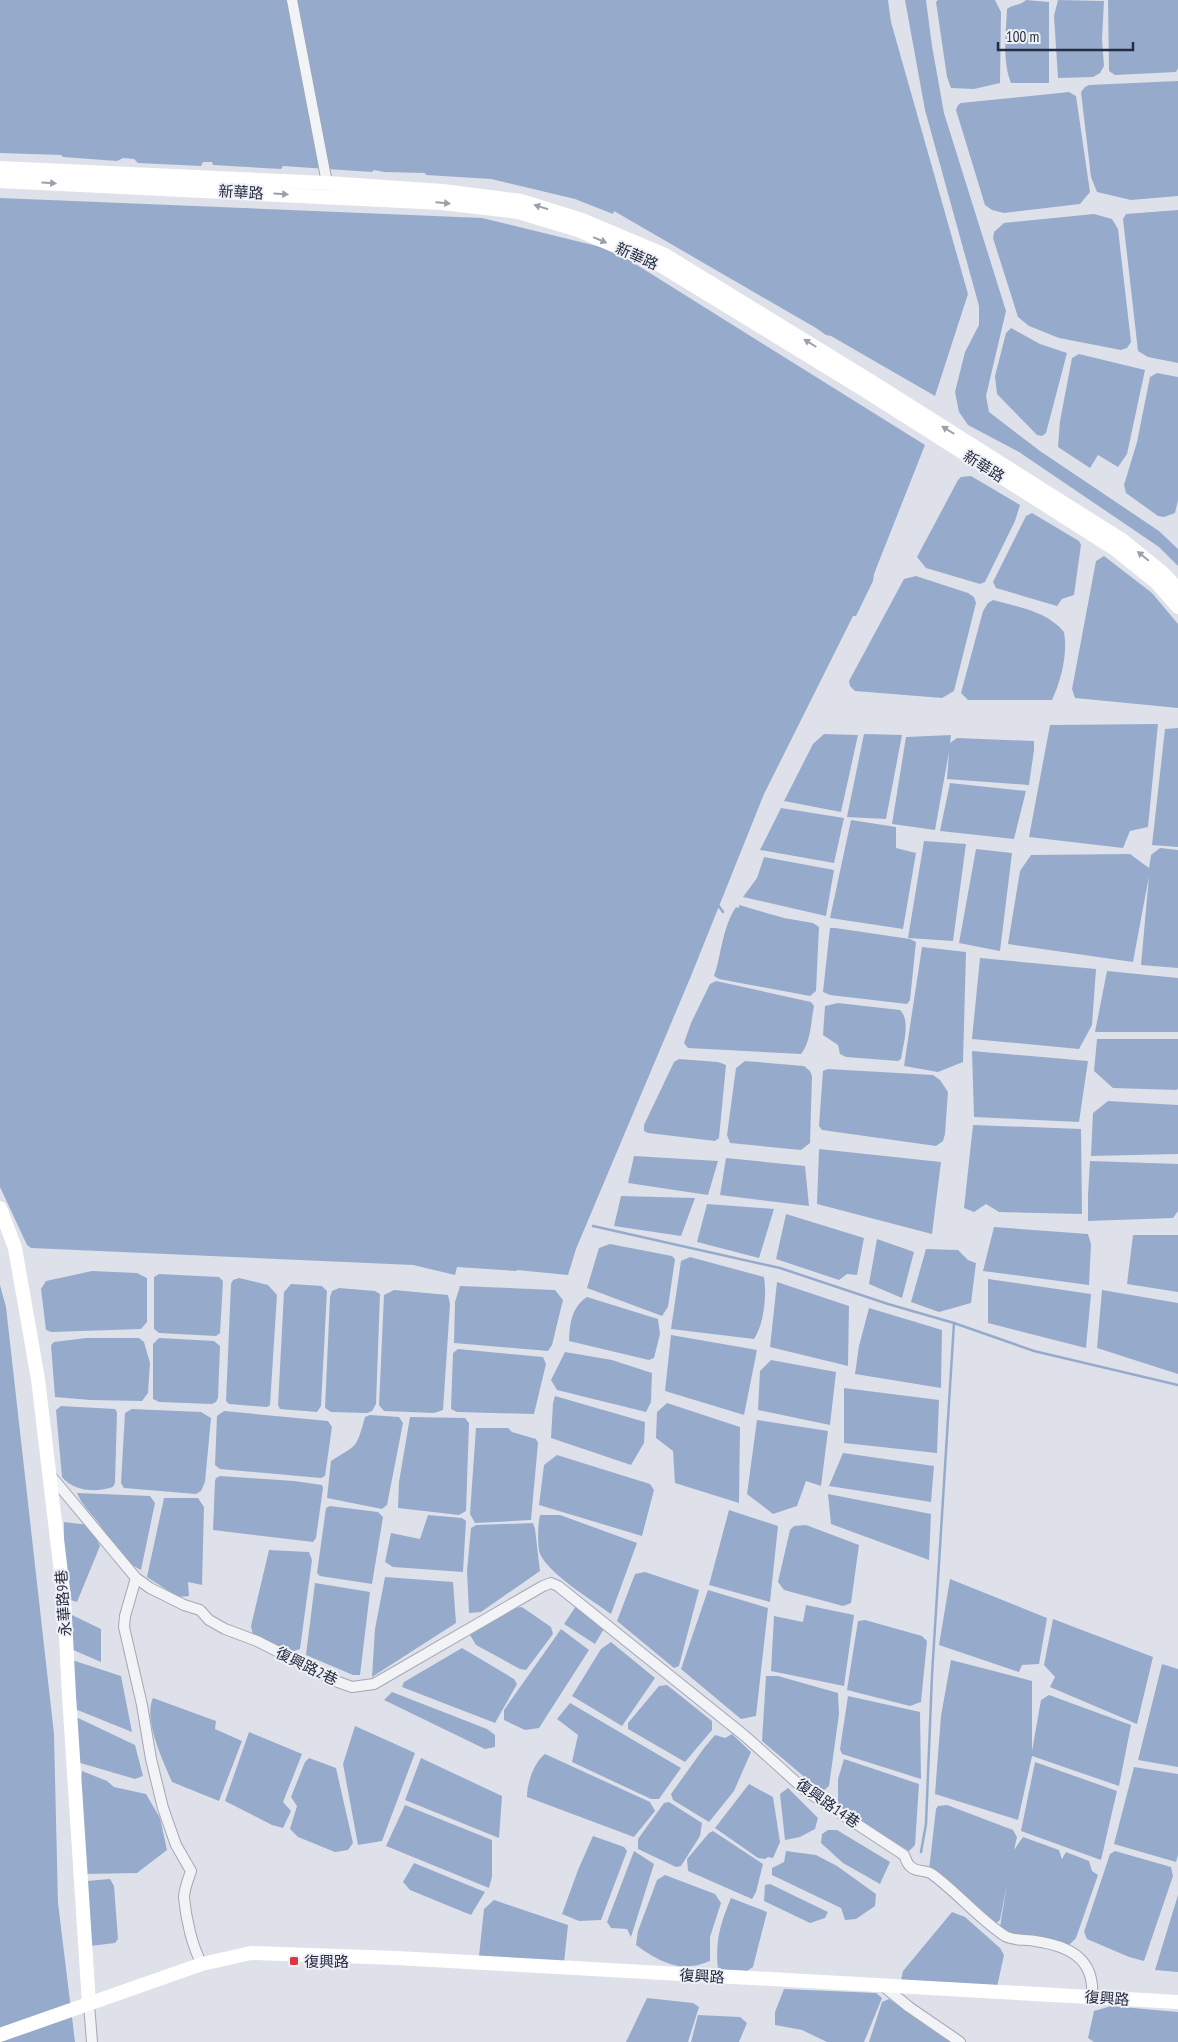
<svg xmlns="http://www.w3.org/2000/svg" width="1178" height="2042" font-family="'PT Sans Narrow','Noto Sans TC',sans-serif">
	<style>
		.water { fill: #96abcc }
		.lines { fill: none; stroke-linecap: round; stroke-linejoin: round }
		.stream { stroke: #96abcc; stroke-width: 2.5 }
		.street-casing { stroke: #a3a7b3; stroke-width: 12 }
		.street { stroke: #f1f3f7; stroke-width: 10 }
		.secondary { stroke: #fff; stroke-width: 14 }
		.oneway { fill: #9da0aa }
		.poi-dot { fill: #d93842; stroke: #eef0f6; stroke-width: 2 }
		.labels { text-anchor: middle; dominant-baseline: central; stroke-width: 4; stroke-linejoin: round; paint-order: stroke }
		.street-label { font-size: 15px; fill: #262d41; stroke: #eef0f6 }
		.poi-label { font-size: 15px; fill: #262d41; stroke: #eef0f6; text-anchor: start }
	</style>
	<rect width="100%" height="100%" fill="#dee1e9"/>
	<path class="water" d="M0 0H888L891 22 968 294 935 396 831 336 826 335 816 328 614 211 613 214 575 199 491 179 426 175 425 173 384 172 374 170 372 172 283 166 281 169 213 165 212 162H203L201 166 138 163 134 159 123 158 117 161 63 157 61 155 0 153Z
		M905 0H926L932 46 944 113 1006 311 986 396 989 412 1040 451 1159 531 1178 549V566L1159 547 1019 452 968 425 959 412 955 392 965 352 979 325V306L925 110Z
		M938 0H995L1001 12 1000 83 974 89 951 88 947 77 936 2Z
		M1026 0 1049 2V83H1011C1002 61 1006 33 1007 9 1013 4 1020 6 1026 0Z
		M1058 0 1104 1 1102 39 1104 66 1100 73 1093 77 1058 78 1054 16Z
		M1108 0H1178V68L1176 72 1115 75 1109 71Z
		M1178 81V196L1131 200 1097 192 1091 177 1081 92 1085 87 1089 85Z
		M1069 92 1076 96 1090 192 1080 204 1004 213 992 210 985 205 956 110 958 105 961 103Z
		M0 198 482 218 613 250 925 445 874 574 873 581 856 616H853L764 794 691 976 576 1249 568 1275 517 1270 516 1271 457 1267 455 1275 413 1265 31 1248 27 1245 0 1187Z
		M1178 210V363L1148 357 1138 351 1123 219 1126 214Z
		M1094 214 1112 219 1118 229 1131 342 1127 348 1121 350 1059 338 1029 326 1018 317 993 238 994 232 1004 223Z
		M1011 328 1040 344 1067 353 1046 433 1042 436 1037 435 997 394 995 376 1006 333Z
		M1079 354 1145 370 1127 454 1118 467 1098 455 1090 468 1058 447 1060 421 1072 358Z
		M1157 373 1178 377V500L1175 513 1164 517 1158 516 1126 493 1124 485 1137 442 1150 377Z
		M971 476 1020 505 1015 521 985 582 980 584 926 568 917 557 958 480 961 477Z
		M1032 513 1079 541 1081 545 1074 595 1062 599 1057 606 996 588 993 582 1026 516Z
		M1104 556 1152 593 1178 624V708L1075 698 1072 689 1096 561Z
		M916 576 968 593 974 597 976 603 954 691 942 698 855 691 850 686 849 681 904 579Z
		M993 600C1018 607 1047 611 1064 632 1068 654 1061 681 1052 700H968L961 693 983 611 988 603Z
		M1158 724 1148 827 1130 831 1123 848 1029 837 1050 725Z
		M1178 728V847L1152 845 1165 729Z
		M824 734 858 735 841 812 784 801 813 744Z
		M864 734 902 735 886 819 847 817Z
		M951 735 950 743 957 738 1034 741V750L1029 785 947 779 949 752 935 830 892 824 906 737Z
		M950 783 1026 791 1014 839 940 831Z
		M781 808 844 818 834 863 760 850Z
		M851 820 896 827V848L916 853 903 929 830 918Z
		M924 841 966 844 953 941 908 938Z
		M1160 848 1178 850V968L1141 965 1149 876 1133 962 1008 944 1020 871 1031 855 1130 854 1149 868 1151 855Z
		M976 849 1012 853 1000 951 959 943Z
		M764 857 834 870 826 916 743 897 757 878Z
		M739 905 784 918 813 923 819 927 816 991 810 996 719 979 714 976C722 953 722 928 736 907L739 908Z
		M830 928H835L910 939 916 942 910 1000 907 1004 830 995 823 992Z
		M922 947 966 952 963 1062 938 1072 904 1066Z
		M980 958 1096 969 1092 1025 1079 1049 972 1039Z
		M1107 971 1178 978V1032H1095Z
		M716 981 811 1002 814 1006C811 1021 811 1042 801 1054L688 1048 684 1043 691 1023 710 984Z
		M838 1003 900 1010C911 1020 903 1045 901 1059L898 1061 846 1057 840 1054 838 1045 823 1035 825 1006Z
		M1097 1039H1178V1088L1177 1090 1113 1088 1094 1071Z
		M972 1051 1088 1061 1079 1122 974 1117Z
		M679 1059 718 1062 726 1065 719 1138 715 1141 648 1133 644 1131V1125L674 1062Z
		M745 1061 804 1066 810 1071 812 1076 810 1143 801 1150 730 1143 727 1135 736 1068Z
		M828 1069 933 1075 940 1080 948 1092 945 1134 943 1141 936 1146 822 1130 819 1126 823 1071Z
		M1108 1101 1178 1105V1154L1091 1156 1093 1113Z
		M973 1125 1081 1129 1082 1214 999 1212 986 1204 974 1212 964 1208Z
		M819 1149 941 1162 932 1234 817 1204Z
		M634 1156 718 1161 708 1195 628 1183Z
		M726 1158 805 1166 809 1206 720 1195Z
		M1090 1161 1178 1164V1211L1173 1218 1088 1221V1195Z
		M621 1196 695 1198 681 1236 614 1226Z
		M707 1204 774 1209 759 1258 697 1242Z
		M786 1214 864 1238 857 1275 847 1274 839 1280 776 1259Z
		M994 1227 1088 1234 1091 1244 1089 1285 983 1271Z
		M1133 1235H1178V1292L1127 1284Z
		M877 1239 914 1252 902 1298 869 1284Z
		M610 1244 672 1256 675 1259 668 1307 662 1316 587 1288 599 1248Z
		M926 1249 958 1250 968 1260 976 1263 971 1303 939 1312 911 1302Z
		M690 1257 764 1277C767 1295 764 1324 754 1339L671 1329 681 1261Z
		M92 1271 137 1273 147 1278V1322L141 1329 51 1332 46 1330 41 1289 46 1281Z
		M159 1274 219 1277 223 1281 220 1333 216 1336 159 1333 154 1329V1277Z
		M239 1278 268 1285 277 1295 270 1405 267 1407 229 1404 226 1401 231 1284 233 1280Z
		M988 1279 1091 1294 1086 1348 988 1323Z
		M777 1282 849 1306 848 1366 770 1347Z
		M291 1284 322 1286 327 1291 321 1406 317 1412 280 1409 278 1405 284 1292Z
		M0 1285 6 1307 54 1734 58 1903 75 2042H0Z
		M460 1286 555 1290 563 1300 552 1345 548 1351 454 1343 455 1302Z
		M339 1288 375 1291 380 1294 376 1404 372 1411 367 1413 331 1412 325 1408 330 1297 332 1291Z
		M394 1290 448 1295 450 1304 443 1410 434 1413 384 1411 379 1405 384 1295Z
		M1102 1290 1178 1303V1374L1097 1348Z
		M587 1297 658 1319 660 1334 654 1358 649 1360 569 1341C570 1323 571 1308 587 1297Z
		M869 1308 942 1330 941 1388 855 1374 859 1346Z
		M671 1335 757 1350 744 1415 665 1391Z
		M86 1338H139L144 1342 150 1363 148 1393 142 1401 90 1400 55 1397 51 1345 54 1342Z
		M159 1338 214 1341 220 1346 218 1398 216 1402 212 1404 159 1402 153 1399V1344Z
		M458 1349 543 1357 546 1364 534 1414 457 1412 451 1409 453 1353Z
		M565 1352 612 1360 652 1373 651 1402 646 1412 557 1390 551 1380Z
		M771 1360 836 1372 830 1425 758 1410 760 1371Z
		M844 1388 939 1400 937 1453 844 1443Z
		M555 1396 645 1422 644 1443 631 1465 551 1438 553 1403Z
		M667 1403 740 1427 739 1503 675 1483 673 1451 656 1438 657 1412Z
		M61 1406 115 1409 117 1412 115 1483 113 1487C96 1493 73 1491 62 1477L56 1410Z
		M132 1409 201 1412 211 1418 205 1482 201 1491 196 1494 124 1488 121 1483 125 1413Z
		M224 1411 328 1421 332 1427 325 1476 321 1478 220 1469 215 1465 217 1416Z
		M370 1415 399 1417 403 1423 387 1505 382 1509 327 1498 331 1461C358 1444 356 1449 365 1417Z
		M410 1417 465 1418 469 1423 466 1511 459 1515 398 1508 399 1482Z
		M757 1420 828 1431 821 1486 806 1481 797 1506 773 1514 747 1494Z
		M476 1428H508L512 1432 536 1439 538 1443 531 1520 475 1523 470 1514Z
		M843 1453 934 1466 931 1502 829 1486Z
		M557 1455 650 1484 654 1490 642 1536 539 1505 544 1465Z
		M220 1476 294 1481 322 1485 323 1488 316 1538 313 1542 213 1530 215 1481 216 1478Z
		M77 1493 150 1496 155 1503 141 1570C121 1560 114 1545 102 1528 94 1515 83 1508 77 1493Z
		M828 1494 931 1514 929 1560 831 1524Z
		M164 1498H198L204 1507 202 1585 188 1582 189 1596 178 1597 147 1577Z
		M330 1506 378 1512 383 1517 372 1584 320 1576 317 1573 326 1508Z
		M729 1510 778 1526 770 1602 709 1585Z
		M428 1515 462 1518 466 1521 463 1572 393 1567 385 1562 391 1533 420 1539Z
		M540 1515H560L637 1543 611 1614C593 1601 549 1574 540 1554 537 1546 538 1523 540 1515Z
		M64 1522 89 1525 100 1546 77 1602 64 1598Z
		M533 1523 535 1529 540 1571 481 1612 469 1613 467 1571 471 1528 476 1525Z
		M806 1525 859 1545 851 1603 843 1606 784 1590 778 1582 790 1530 794 1526Z
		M269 1550 309 1552 312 1560 300 1649 288 1653 253 1635 251 1626Z
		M645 1572 699 1590 679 1666 674 1668 617 1621 635 1574Z
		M385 1577 453 1582 456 1623 372 1677 375 1629Z
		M950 1579 1047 1618 1039 1664 1022 1665 1019 1672 939 1645Z
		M315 1583 370 1592 360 1675H353L306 1655Z
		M708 1590 768 1608 756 1716 741 1719 681 1669Z
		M806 1605 854 1615 844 1686 771 1671 774 1616 803 1622Z
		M576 1606 605 1627 595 1644 564 1624Z
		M522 1607 551 1627 553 1634 526 1670 520 1669 476 1645 470 1635 514 1608Z
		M70 1614 101 1629V1662L71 1649Z
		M1053 1619 1153 1657 1137 1724 1050 1687 1055 1677 1044 1665Z
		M865 1620 922 1636 927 1641 921 1702 910 1706 847 1690 858 1621Z
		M561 1629 589 1650 539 1728 525 1730 504 1720V1710Z
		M611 1642 655 1678 622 1726 572 1696 601 1649Z
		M462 1648 514 1679 517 1684 495 1723 402 1687 404 1682Z
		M72 1660 121 1676 132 1732 75 1709Z
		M951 1660 1032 1681V1751L1041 1700 1049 1695 1131 1725 1119 1786 1032 1756 1018 1820 935 1794 941 1716Z
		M1162 1664 1178 1669V1767L1138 1760Z
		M766 1676H778L838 1693 839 1714 829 1786 822 1792 762 1741Z
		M667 1685 712 1721V1730L685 1762 628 1729V1723L659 1686Z
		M392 1692 487 1729 495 1735V1747L485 1749 384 1700Z
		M848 1696 920 1712 921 1779 842 1754 840 1749Z
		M153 1698 216 1721 215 1729 242 1741 219 1801 172 1782C163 1761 143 1719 153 1698Z
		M570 1703 681 1768 659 1799H651L572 1762 578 1735 557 1719Z
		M76 1717 135 1745 143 1776 135 1779 77 1762Z
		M355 1726 415 1753 382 1841 358 1845 343 1764Z
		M249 1732 302 1754 283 1802 291 1811 283 1828 272 1825 225 1801Z
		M732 1734 751 1752 734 1791 709 1822 673 1800 671 1794 704 1748 715 1735 725 1738Z
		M545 1754 650 1802 655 1811 634 1837 527 1797C527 1783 534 1762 545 1754Z
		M309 1758 336 1768 353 1843 348 1850 335 1852 298 1837 290 1829 297 1806 291 1797 305 1762Z
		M421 1758 502 1796 499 1838 405 1800Z
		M844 1759 919 1784 915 1845 909 1851 838 1807V1779Z
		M1035 1762 1117 1791 1101 1860 1021 1831Z
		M1134 1767 1178 1774V1855L1176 1862 1114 1844Z
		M82 1771 107 1781 114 1787 146 1794 160 1818 167 1850 137 1873 85 1874 80 1787Z
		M749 1784 773 1797 780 1842 773 1858 768 1857 765 1859 758 1858 715 1828Z
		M788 1788 818 1818 815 1829 800 1837 785 1840 780 1794Z
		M669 1802 702 1823 700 1836 681 1866 676 1867 638 1849V1839L664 1803Z
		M405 1805 492 1840V1877L489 1888 386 1846Z
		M947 1805 1013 1830 1017 1837 1014 1850 1023 1837 1059 1850 1062 1859 1066 1852 1089 1861 1092 1871 1098 1875 1076 1938 1069 1945 1059 1944 1035 1935 1034 1937 1010 1935 1000 1927 1007 1884 1000 1920 995 1924 929 1870 936 1809 938 1806Z
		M828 1830H837L890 1862 880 1884 843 1863 821 1843 822 1834Z
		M713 1831 763 1864 756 1892 752 1899 688 1871 687 1859 709 1833Z
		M593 1836 624 1847 627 1851 601 1920 579 1921 562 1914 578 1870Z
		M634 1851 654 1864 631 1937 627 1929 611 1928 607 1922Z
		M786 1851 816 1855 837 1866 876 1894 875 1906 856 1919 845 1920 841 1908 772 1875V1868L784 1862Z
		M1115 1851 1171 1867 1173 1876 1144 1961 1129 1957 1087 1939 1084 1932 1110 1854Z
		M414 1863 485 1892 471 1915 410 1890 403 1882Z
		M665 1875 715 1894 721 1903 710 1937V1961C704 1963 697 1966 691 1966 672 1969 651 1956 636 1945L638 1931 657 1880Z
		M110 1879 114 1886 118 1939 115 1943 90 1946 87 1881Z
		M770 1884 828 1912 825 1918 810 1923 764 1901 765 1885Z
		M1178 1895V1972L1155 1970Z
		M731 1898 767 1912 753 1967 747 1971 718 1970C715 1942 720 1924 731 1898Z
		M494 1900 568 1925 564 1963 479 1956 484 1909Z
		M952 1912 965 1917 1000 1948 1004 1955 997 1987 901 1980 903 1971Z
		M784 1989 876 1993 882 1998 864 2042H827L802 2030 775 2025V2012Z
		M647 1998 693 2003 699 2007 688 2042H626Z
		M889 1999 954 2042H869L882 2002Z
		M1111 2006 1178 2012V2042H1094L1088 2038 1094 2011Z
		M698 2015 740 2017 747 2023 739 2042H691Z"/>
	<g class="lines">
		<path class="stream" d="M718 905 723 912
			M593 1226 780 1268 888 1304 954 1323 1034 1351 1178 1385
			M921 1852 926 1824 932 1675 954 1323"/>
		<defs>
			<path id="street" d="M292 0 328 188
				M51 1476 136 1578 150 1588 184 1605 200 1610 209 1620 225 1629 257 1641 338 1682 352 1687 374 1684 543 1586 551 1583 558 1586 745 1736 805 1790 904 1855C906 1858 906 1862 909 1865 915 1873 925 1869 932 1874 958 1893 979 1919 1005 1936 1014 1941 1026 1939 1035 1941 1070 1946 1095 1959 1092 1997
				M136 1578 125 1616 124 1627 142 1705 151 1759 163 1808 176 1845 191 1871C188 1880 184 1889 184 1898 186 1918 192 1947 202 1964
				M882 1985 909 2007 960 2042
				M89 2004 92 2042"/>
		</defs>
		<use href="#street" class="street-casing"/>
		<use href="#street" class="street"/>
		<path class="secondary" d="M0 168 327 183 443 191 521 201 582 220 665 255 872 382 1122 540 1164 574 1178 590
			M0 181 442 203 518 212 578 230 660 265 866 391 1115 549 1156 582 1178 607
			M0 1208 15 1248 38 1379 64 1598 69 1696 89 2004
			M0 2035 202 1964 251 1953 397 1958 1178 2002"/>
	</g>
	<defs><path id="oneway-solid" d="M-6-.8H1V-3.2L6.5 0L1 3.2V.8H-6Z" transform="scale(1.25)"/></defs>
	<g class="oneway">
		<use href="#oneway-solid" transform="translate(49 183) rotate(3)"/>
		<use href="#oneway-solid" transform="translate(281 194) rotate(3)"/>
		<use href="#oneway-solid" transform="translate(443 203) rotate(5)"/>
		<use href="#oneway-solid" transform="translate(541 207) rotate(-163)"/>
		<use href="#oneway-solid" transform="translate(600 240) rotate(23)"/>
		<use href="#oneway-solid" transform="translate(810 343) rotate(-148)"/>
		<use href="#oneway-solid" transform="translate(948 430) rotate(-148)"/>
		<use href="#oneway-solid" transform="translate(1143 556) rotate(-141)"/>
	</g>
	<rect class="poi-dot" x="289" y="1956" width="10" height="10" rx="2.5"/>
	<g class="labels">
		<g class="street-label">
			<text transform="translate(241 192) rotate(3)">新華路</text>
			<text transform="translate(637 256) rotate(24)">新華路</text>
			<text transform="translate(984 466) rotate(32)">新華路</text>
			<text transform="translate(63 1603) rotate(-94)">永華路9巷</text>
			<text transform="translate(307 1666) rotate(26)">復興路2巷</text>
			<text transform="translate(828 1803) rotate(35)">復興路14巷</text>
			<text transform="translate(702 1976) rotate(3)">復興路</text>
			<text transform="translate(1107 1998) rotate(4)">復興路</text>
		</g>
		<g class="poi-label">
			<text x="304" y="1961">復興路</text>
		</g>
	</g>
	<path d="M998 42v8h135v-8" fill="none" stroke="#262d41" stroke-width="2.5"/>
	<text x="1006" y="42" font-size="15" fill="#262d41" stroke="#eef0f6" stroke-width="4" paint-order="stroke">100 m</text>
</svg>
